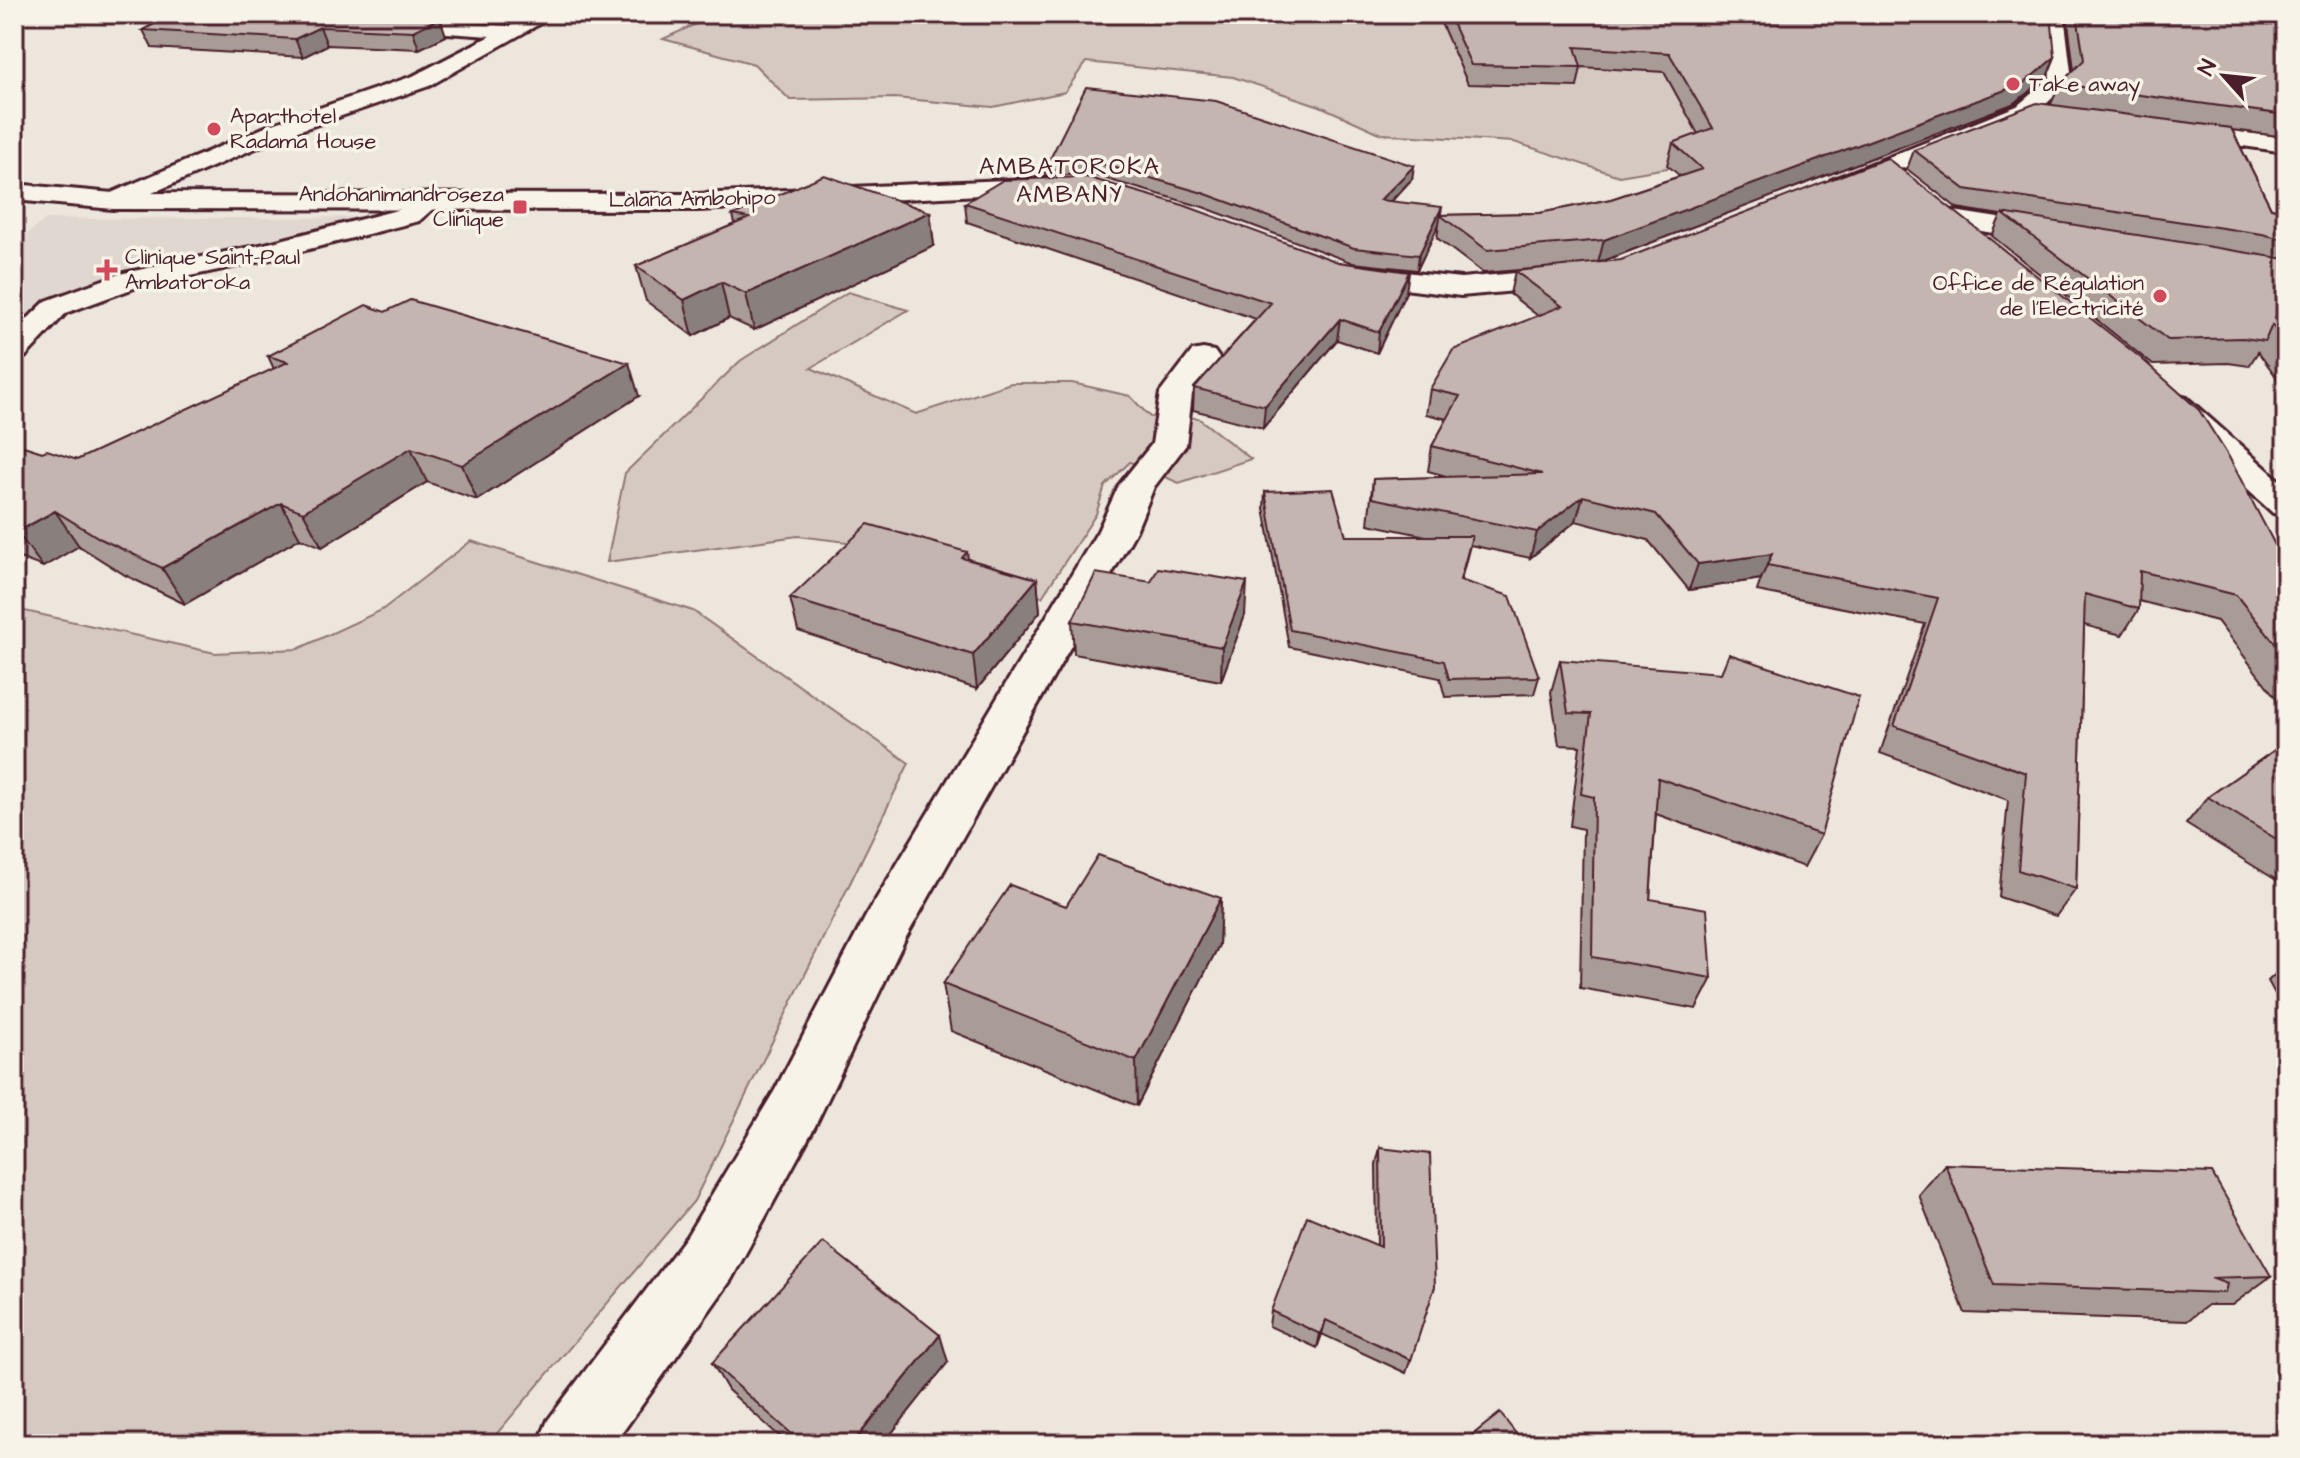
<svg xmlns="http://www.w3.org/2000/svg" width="2300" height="1458" font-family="'Architects Daughter',sans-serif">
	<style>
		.built { fill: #e0d7d0 }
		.green { fill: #d5c9c2; stroke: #907476; stroke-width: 2 }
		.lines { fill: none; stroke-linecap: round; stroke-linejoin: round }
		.minor-casing { stroke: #4a1f2b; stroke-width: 6 }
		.tertiary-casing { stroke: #4a1f2b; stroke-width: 6 }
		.minor { fill: #f7f3e8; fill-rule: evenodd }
		.tertiary { fill: #f7f3e8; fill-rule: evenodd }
		.wall { fill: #a99c97; stroke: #4a1f2b; stroke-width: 2 }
		.shaded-wall { fill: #897f7b; stroke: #4a1f2b; stroke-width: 2 }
		.building { fill: #c4b5b0; stroke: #4a1f2b; stroke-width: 2 }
		.poi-dot { fill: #d1495b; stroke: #f7f3e8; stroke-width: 3 }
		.labels { text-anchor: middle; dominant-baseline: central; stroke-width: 7; stroke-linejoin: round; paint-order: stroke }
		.far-poi-label { font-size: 22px; fill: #4a1f2b; stroke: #f7f3e8; text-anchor: start }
		.far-street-label { font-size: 22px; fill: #4a1f2b; stroke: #f7f3e8 }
		.far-neighbourhood-label { font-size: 24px; letter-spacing: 2px; fill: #4a1f2b; stroke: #f7f3e8 }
	</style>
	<rect width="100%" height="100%" fill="#ece6dd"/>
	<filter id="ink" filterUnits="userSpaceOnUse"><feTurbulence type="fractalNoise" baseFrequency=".0125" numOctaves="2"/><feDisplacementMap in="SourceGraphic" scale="16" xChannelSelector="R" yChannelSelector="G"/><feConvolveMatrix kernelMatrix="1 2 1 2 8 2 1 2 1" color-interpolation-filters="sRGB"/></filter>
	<g filter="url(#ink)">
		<path class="built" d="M410 217 131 285 55 311 14 316V244L46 219Z"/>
		<path class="green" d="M718 14H1928L1685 165 1619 176 1514 142 1382 134 1320 106 1233 77 1086 62 1065 92 993 107 895 98 790 100 754 64 663 39Z
			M848 292 908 310 811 368 916 414 1011 383H1072L1130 396 1150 417 1198 418 1251 459 1179 483 1130 462 1105 486 1096 514 1042 597 1007 580 864 544 798 536 607 562 625 473 740 361Z
			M471 541 693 611 909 763 694 1201 488 1444H14V618L25 611 215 653 298 649 382 610Z"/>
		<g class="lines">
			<defs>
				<path id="minor" d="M320 14 510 26 532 14H557L429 86 286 135 122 206H104L100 201 104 196 270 125 413 76 490 36 346 26Z
					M2178 124 2286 138V152L2170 136 2166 131Z
					M430 192 443 200 419 221 266 260 137 287 66 313 25 357 14 359V332L46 301 119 274 265 244 401 209Z
					M1947 210 2055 227 2065 229 2069 235 2065 241 2055 243 1938 224 1934 218 1938 212Z
					M1203 349 1214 351 1219 358 1192 394 1186 445 1154 487 1136 531 905 939 815 1126 731 1280 614 1444H538L548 1420 687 1236 775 1090 866 916 1098 531 1119 485 1152 444 1160 393 1192 351Z"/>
				<path id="tertiary" d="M2044 14H2064L2072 80 2033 116 1849 190H1831L1827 185 1831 180 2017 106 2050 78Z
					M1048 178 1057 181 1061 186 1057 191 698 210 113 209 14 200V184L113 193 698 194Z
					M1349 266 1461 278 1571 268 1581 271 1585 277 1581 283 1571 286 1461 296 1339 281 1335 275 1339 269Z
					M2175 395 2187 398 2286 486V516L2273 513 2163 412 2159 405 2163 398Z"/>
			</defs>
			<use href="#minor" class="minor-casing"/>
			<use href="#tertiary" class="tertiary-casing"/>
			<use href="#minor" class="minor"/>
			<use href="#tertiary" class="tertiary"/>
		</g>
		<path class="wall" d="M171 14H490L476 21 440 19 446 36 419 49 327 45 303 57 152 48 143 30 172 14Z
			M1437 14H1750L2055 57 2047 77 2015 103 1601 262 2286 566V711L2217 621 2139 601V609L2122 635 2084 625 2076 889 2056 916 1999 897 2008 800 1880 753 1925 624 1757 591 1761 579 1689 590 1648 540 1576 521 1530 558 1470 545 1461 580 1539 677 1534 694 1445 697 1440 678 1289 647 1264 508 1265 492 1346 536H1426L1368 524 1373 479 1450 477 1428 471 1432 446 1447 419 1426 414 1430 389 1538 316 1510 294 1515 271 1557 267 1483 273 1437 238 1439 224 1417 270 1353 263 1203 207 1089 174 1045 176 1044 162 1050 159 1412 179 1391 202 1441 215 1540 213 1611 199 1680 176 1667 165 1673 143 1698 134 1664 72 1581 67 1577 87 1468 84Z
			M2067 14H2286V137L2232 130 2271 208 2286 211V295L2275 318 2286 313V390L2258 352 2249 366 2228 363 2153 365 1992 236 2001 215 1957 208 1907 169 1914 150 2051 104 2060 84 2074 70Z
			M965 203 1406 292 1377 353 1337 340 1263 428 1193 410 1194 388 1256 319 967 222Z
			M930 212 934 246 754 330 729 318 693 336 646 301 636 266 735 224 733 215Z
			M268 356 639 396 477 500 427 482 322 547 300 538 185 604 125 575 79 546 43 567 14 556V443L42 452 77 460 274 369Z
			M967 552 968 559 1037 579 1040 612 977 689 798 631 790 598Z
			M1245 615 1221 681 1074 654 1072 621Z
			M1560 660 1821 835 1804 867 1656 814 1650 899 1712 978 1696 1009 1580 988 1583 829 1570 826 1580 746 1559 745 1551 692Z
			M2286 742V886L2186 824 2208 797Z
			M1221 898 1219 945 1137 1106 951 1031 943 984 1066 906Z
			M2286 964V1014L2268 981Z
			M1380 1148 1435 1286 1406 1373 1322 1334 1317 1348 1269 1326 1271 1311 1377 1245 1376 1164Z
			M1945 1164 2271 1276 2232 1305H2208L2187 1321 1965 1313 1919 1195Z
			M948 1362 883 1444H788L728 1390 712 1363Z"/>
		<path class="shaded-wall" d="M474 14H490L476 21Z
			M440 18 446 36 419 49 413 31Z
			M320 27 327 45 303 57 295 39Z
			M2055 57 2047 77 2015 103 1598 263 1604 240Z
			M1414 166 1412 179 1378 214 1380 200Z
			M1442 207 1439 224 1417 270 1419 255Z
			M930 212 934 246 754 330 746 294Z
			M1409 272 1406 292 1377 353 1379 332Z
			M721 282 729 318 693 336 684 300Z
			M1340 319 1337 340 1263 428 1265 406Z
			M629 363 639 396 477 500 462 465Z
			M411 448 427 482 322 547 303 512Z
			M1583 496 1576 521 1530 558 1537 532Z
			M281 503 300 538 185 604 162 568Z
			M55 511 79 546 43 567 17 532Z
			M1772 554 1761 579 1689 590 1698 564Z
			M1037 579 1040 612 977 689 973 655Z
			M1247 582 1245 615 1221 681 1222 647Z
			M1221 898 1219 945 1137 1106 1136 1061Z
			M1326 1320 1322 1334 1317 1348 1320 1334Z
			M940 1335 948 1362 883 1444H852Z"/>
		<path class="building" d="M173 14H378L440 18 413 31 320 27 295 39 143 30Z
			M1448 14H1750L1752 15 1754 14H2051L2055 57 2024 83 1604 240 1487 250 1440 215 1540 213 1611 199 1702 169 1673 143 1713 128 1669 53 1575 47 1581 67 1471 65Z
			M2077 14H2286V80H2284L2286 82V115L2060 84 2084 60Z
			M1086 87 1216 101 1414 166 1380 200 1442 207 1419 255 1354 248 1203 193 1088 160 1044 162 1050 159Z
			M2037 103 2231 128 2271 208 2286 211V240L2262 234 1965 189 1914 150Z
			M1887 158 2141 358 2199 410 2229 457 2286 566V657L2236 595 2140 571 2139 609 2085 594 2076 889 2018 870 2026 773 1894 726 1938 598 1767 565 1772 554 1698 564 1656 514 1583 496 1537 532 1372 498 1373 479 1542 474 1432 446 1460 396 1430 389 1453 350 1562 306 1515 271 1621 260Z
			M824 175 930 212 746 294 721 282 684 300 636 266 749 218 733 215Z
			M1086 177 1183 205 1338 262 1409 272 1379 332 1340 319 1265 406 1194 388 1271 303 965 203 1003 180Z
			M2002 213 2286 259V295L2275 318 2286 313V343L2272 325 2265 341 2243 338 2168 340Z
			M410 300 629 363 462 465 411 448 303 512 281 503 162 568 101 539 55 511 17 532 14 530V443L42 452 47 450 77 460 288 362 268 356 366 305 385 312Z
			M1333 489 1346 536H1472L1460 580 1510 596 1539 677 1449 679 1444 661 1290 630 1265 492Z
			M868 524 967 552 962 558 1037 579 973 655 790 598Z
			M1158 568 1247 582 1222 647 1072 621 1096 573 1151 582Z
			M1729 654 1859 697 1821 835 1658 778 1650 899 1707 909 1712 978 1592 957 1594 797 1581 794 1591 714 1568 713 1560 660 1721 673Z
			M2286 742V845L2208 797Z
			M1098 855 1221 898 1136 1061 943 984 1010 885 1066 906Z
			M1380 1148 1430 1154 1435 1286 1411 1360 1326 1320 1320 1334 1271 1311 1307 1216 1381 1247Z
			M1945 1164 2212 1173 2271 1276 2211 1278 2227 1284 2225 1293 1994 1285Z
			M823 1242 940 1335 852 1444H803L712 1363Z
			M1500 1413 1524 1444H1461Z"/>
	</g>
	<g class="poi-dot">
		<circle cx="2013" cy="84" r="8"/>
		<circle cx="214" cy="129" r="8"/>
		<rect x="512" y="199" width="16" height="16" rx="4"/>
		<path d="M103 258h8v8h8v8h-8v8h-8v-8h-8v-8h8z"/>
		<circle cx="2160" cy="296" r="8"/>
	</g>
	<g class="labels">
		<g class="far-poi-label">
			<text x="2029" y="84">Take away</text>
			<text x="230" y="116">Aparthotel<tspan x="230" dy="25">Radama House</tspan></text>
			<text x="504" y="194" text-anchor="end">Andohanimandroseza<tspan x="504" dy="25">Clinique</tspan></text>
			<text x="125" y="257">Clinique Saint-Paul<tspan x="125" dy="25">Ambatoroka</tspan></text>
			<text x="2144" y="283" text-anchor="end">Office de Régulation<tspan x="2144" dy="25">de l'Electricité</tspan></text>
		</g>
		<g class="far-street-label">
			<text transform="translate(692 199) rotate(-1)">Làlana Ambohipo</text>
		</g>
		<g class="far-neighbourhood-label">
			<text x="1070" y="167">AMBATOROKA<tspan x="1070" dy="28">AMBANY</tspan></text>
		</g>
	</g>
	<rect width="2300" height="1458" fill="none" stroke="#f7f3e8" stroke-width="48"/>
	<rect x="24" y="24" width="2252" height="1410" fill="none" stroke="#4a1f2b" stroke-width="3" filter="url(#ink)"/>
	<g transform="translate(2224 76) rotate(297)" stroke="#f7f3e8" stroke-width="6" paint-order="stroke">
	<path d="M0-6L14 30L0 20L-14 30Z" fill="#4a1f2b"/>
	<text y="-12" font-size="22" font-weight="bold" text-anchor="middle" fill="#4a1f2b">N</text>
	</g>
</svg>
